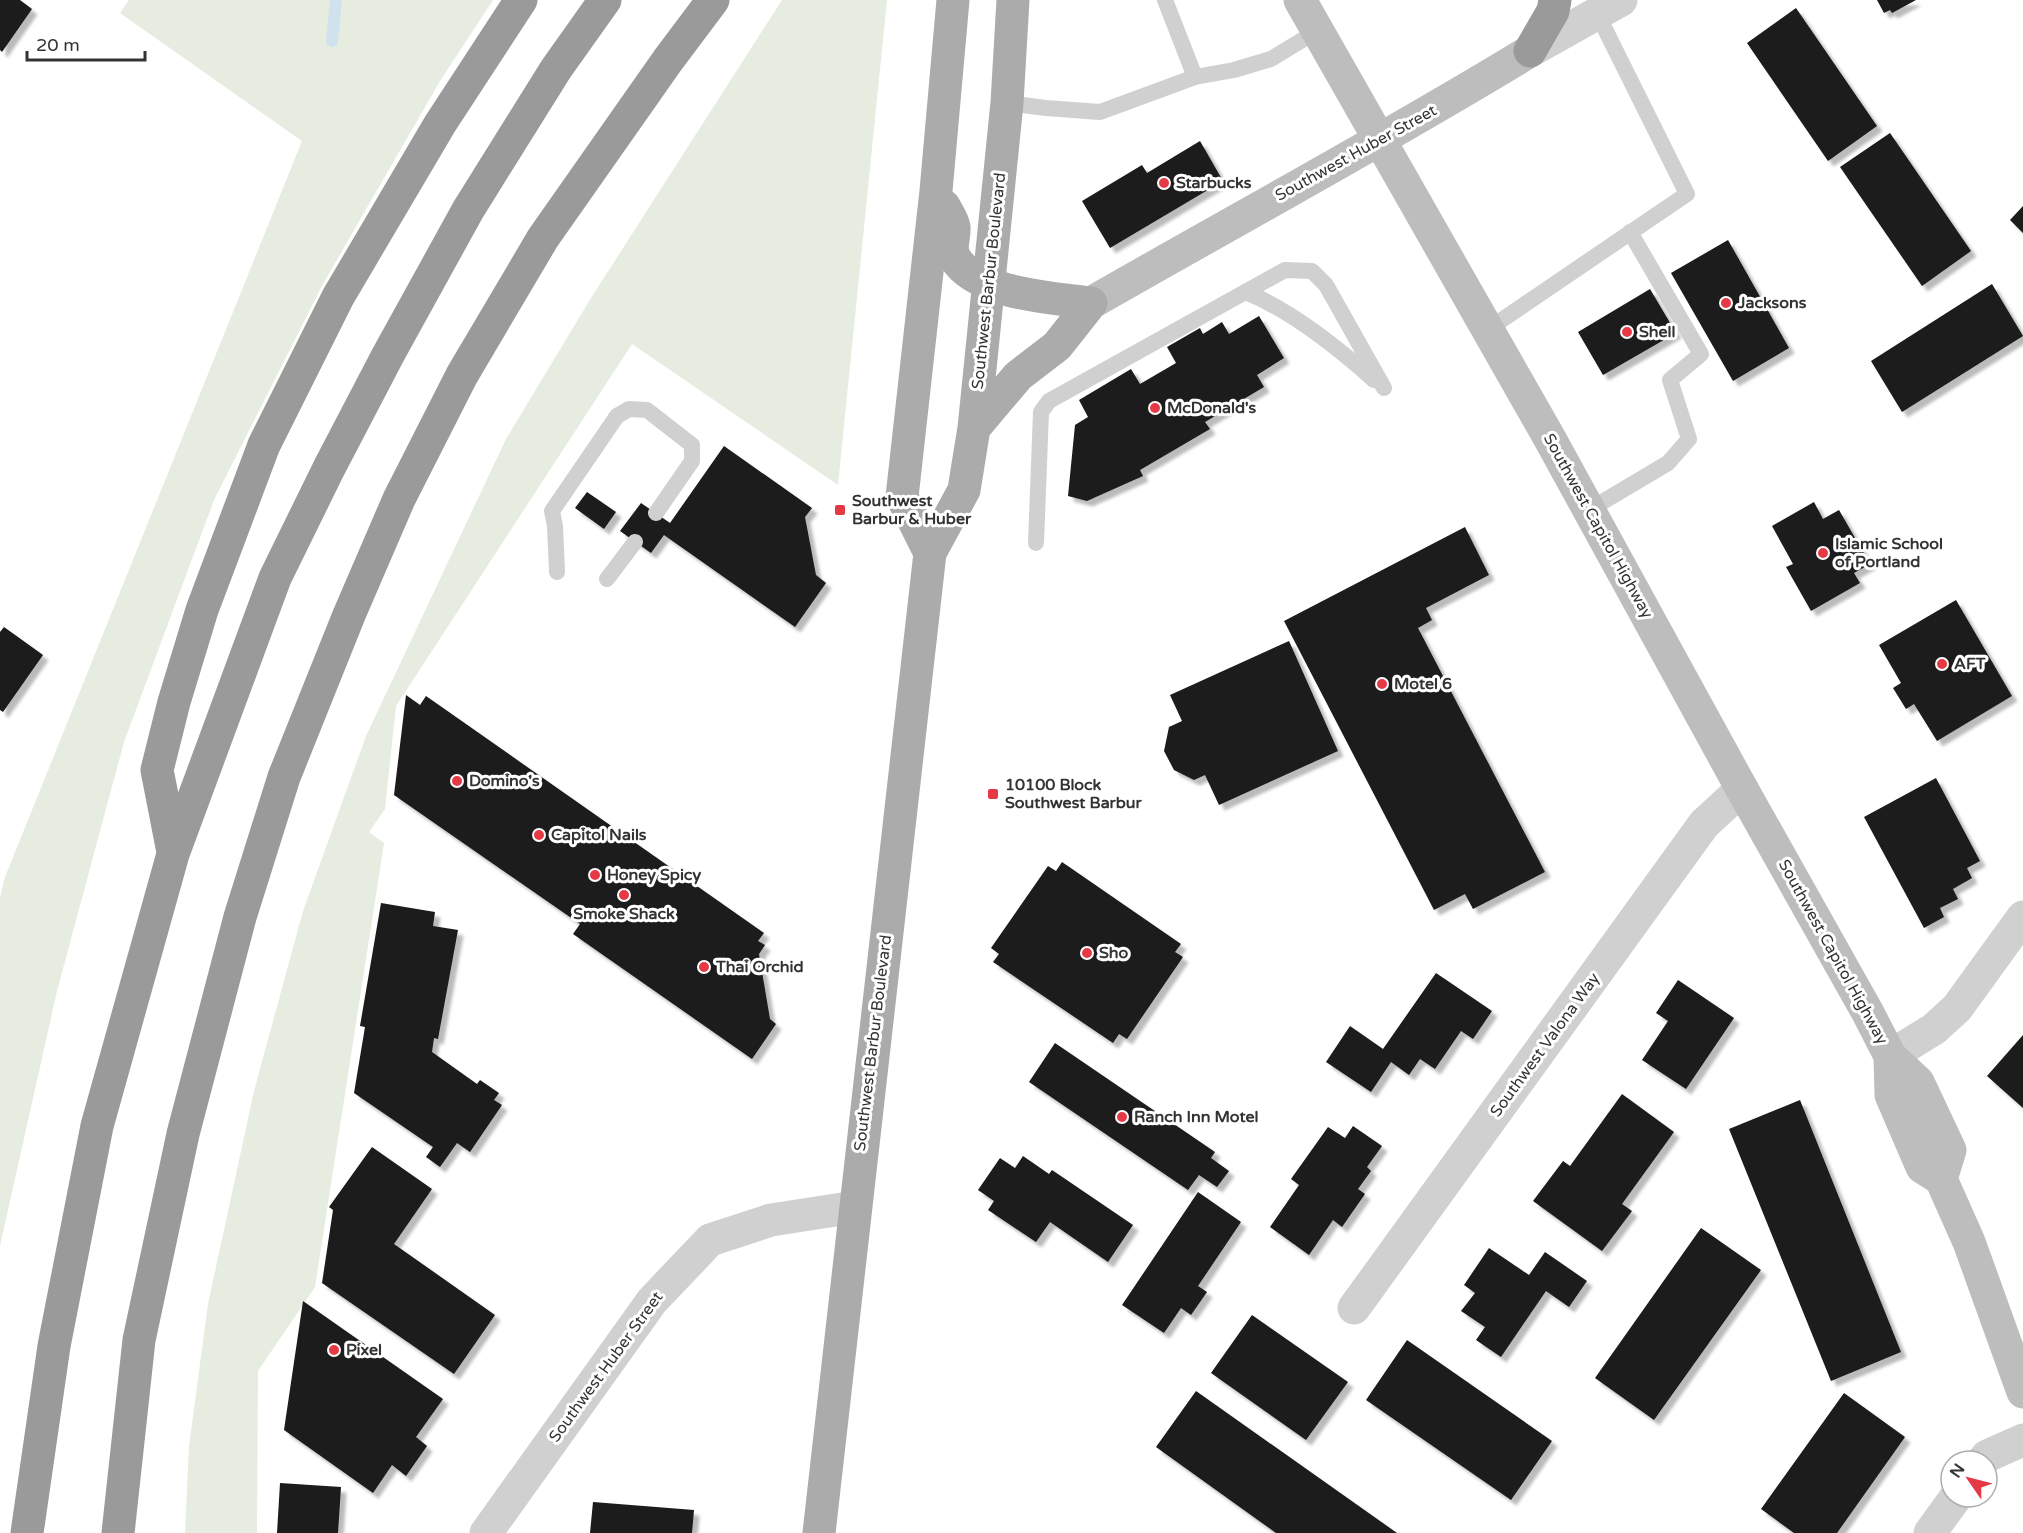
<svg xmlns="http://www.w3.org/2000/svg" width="2023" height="1533" font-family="'Varela Round',sans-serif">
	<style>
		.green { fill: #e6ecdf }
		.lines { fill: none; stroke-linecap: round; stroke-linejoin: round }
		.stream { stroke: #cfe2ee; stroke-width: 12 }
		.building { fill: #1a1a1a; filter: url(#shadow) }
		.service { stroke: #d0d0d0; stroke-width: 16 }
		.minor { stroke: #d0d0d0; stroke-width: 33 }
		.tertiary { stroke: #d0d0d0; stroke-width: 33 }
		.secondary { stroke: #bdbdbd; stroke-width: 33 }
		.primary { stroke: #ababab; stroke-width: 33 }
		.motorway { stroke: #9a9a9a; stroke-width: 33 }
		.poi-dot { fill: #e63946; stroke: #fff; stroke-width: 2 }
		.labels { text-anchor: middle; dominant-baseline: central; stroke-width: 6; stroke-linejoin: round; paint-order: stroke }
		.street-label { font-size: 16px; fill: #333; stroke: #fff }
		.poi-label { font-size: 16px; font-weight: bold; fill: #333; stroke: #fff; text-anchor: start }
	</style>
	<defs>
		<filter id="shadow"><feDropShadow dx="5.5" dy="5.5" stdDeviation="1.5" flood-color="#0004"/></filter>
	</defs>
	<rect width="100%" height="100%" fill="#fff"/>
	<path class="green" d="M129 0H493L440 81 323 284 214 500 124 742 57 991 0 1246V898L5 877 302 141 120 13Z
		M782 0H887L838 485 632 344 396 706 385 809 369 832 384 843 315 1287 258 1371 257 1533H185L189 1446 208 1304 254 1091 303 911 366 736 506 439 591 298Z"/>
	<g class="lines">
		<path class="stream" d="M332 41 336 0"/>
	</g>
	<path class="building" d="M0 0H20L32 9 2 52 0 50Z
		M1877 0H1916L1892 13 1890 10 1884 13Z
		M1796 8 1877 126 1828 161 1747 43Z
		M1890 133 1971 251 1922 286 1840 167Z
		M1200 141 1223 181 1110 248 1082 201 1142 165 1147 173Z
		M2023 206V233L2010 220Z
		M1728 240 1789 348 1733 381 1671 273Z
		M1992 284 2023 336 1902 412 1871 361Z
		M1650 289 1676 333 1603 375 1578 332Z
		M1259 316 1284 358 1257 375 1264 387 1205 422 1210 429 1140 470 1143 476 1087 501 1068 496 1075 425 1088 417 1079 400 1131 369 1140 384 1176 363 1167 347 1200 328 1203 334 1222 322 1229 334Z
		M724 446 812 508 805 517 816 575 826 583 795 627 664 535 651 553 620 531 641 503 670 523Z
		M587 492 616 512 604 529 575 508Z
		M1814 502 1823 519 1839 510 1870 564 1854 573 1860 583 1811 611 1786 567 1793 564 1772 526Z
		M1465 527 1489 575 1426 608 1432 620 1418 628 1545 872 1473 909 1465 894 1434 910 1284 621Z
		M1956 600 2012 696 1937 741 1914 704 1906 709 1893 688 1901 683 1879 645Z
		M4 627 43 655 3 712 0 710V632Z
		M1289 641 1338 751 1219 805 1205 775 1194 780 1174 770 1164 751 1169 727 1182 721 1170 695Z
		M406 695 420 705 426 696 764 933 758 941 765 945 759 954 770 1019 776 1024 752 1059 573 934 580 924 394 795Z
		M1936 778 1980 861 1967 868 1972 878 1953 889 1958 899 1940 908 1944 917 1924 928 1864 817Z
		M1062 862 1181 944 1175 952 1183 957 1127 1039 1119 1034 1113 1043 993 962 999 954 991 948 1048 866 1056 871Z
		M381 903 435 912 433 926 458 930 438 1039 434 1038 432 1052 477 1084 480 1080 499 1093 494 1100 502 1105 470 1152 457 1143 440 1167 426 1157 433 1147 354 1093 365 1027 360 1026Z
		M1436 973 1492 1011 1473 1039 1461 1031 1435 1069 1420 1059 1409 1075 1391 1062 1371 1092 1326 1062 1350 1026 1383 1049Z
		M1678 980 1734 1018 1686 1089 1642 1060 1668 1021 1656 1013Z
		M2023 1035V1108L1987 1076Z
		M1055 1043 1215 1152 1211 1158 1229 1171 1217 1187 1199 1175 1188 1190 1029 1082Z
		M1622 1094 1674 1132 1622 1204 1632 1211 1602 1251 1533 1201 1563 1161 1570 1166Z
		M1800 1100 1901 1352 1831 1381 1729 1129Z
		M1353 1126 1382 1146 1367 1167 1371 1171 1358 1189 1365 1194 1342 1227 1333 1220 1309 1255 1270 1227 1299 1185 1291 1179 1328 1127 1345 1138Z
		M372 1147 432 1189 394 1244 495 1315 454 1374 322 1283 333 1210 329 1207Z
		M1023 1156 1049 1174 1052 1170 1133 1225 1108 1262 1050 1222 1036 1242 988 1210 994 1201 978 1190 1000 1158 1015 1168Z
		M1198 1192 1241 1222 1198 1286 1207 1292 1191 1315 1181 1308 1164 1333 1122 1305Z
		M1701 1228 1761 1270 1654 1420 1595 1378Z
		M1489 1248 1529 1275 1545 1252 1587 1281 1569 1307 1546 1291 1501 1357 1476 1340 1485 1327 1461 1311 1475 1293 1464 1285Z
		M303 1301 443 1399 416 1437 427 1446 406 1476 392 1465 373 1493 284 1430Z
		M1252 1315 1348 1382 1306 1440 1211 1373Z
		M1407 1340 1552 1441 1511 1500 1366 1400Z
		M1196 1391 1397 1533H1276L1156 1447Z
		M1844 1393 1905 1437 1837 1533H1794L1761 1509Z
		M280 1483 341 1487 338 1533H277Z
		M593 1502 694 1510 692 1533H590Z"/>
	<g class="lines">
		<path class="service" d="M1165 0 1195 77
			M1007 103 1046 108 1100 112 1195 77 1234 70 1271 59 1317 31
			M1246 292C1292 311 1337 347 1374 380
			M1487 330 1687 194 1597 13
			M1589 510 1668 463 1689 439 1670 380 1701 354 1630 232
			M1036 543 1041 412 1049 401 1285 270 1312 271 1326 285 1384 388
			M557 572 555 526 552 511 617 416 629 409 647 410 692 445V461L656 513
			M607 579 635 542"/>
		<path class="minor" d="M1890 1056 1934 1029 1957 1008 2023 917
			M1354 1308 1704 824 1742 789
			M1983 1461 1987 1456 2023 1440
			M486 1533 652 1301 710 1240 771 1220 855 1207
			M1930 1533 1956 1497"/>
		<path class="tertiary" d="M1530 51 1621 0"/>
		<path class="secondary" d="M1300 0 1550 439 1742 789 1868 1013 1890 1056 1918 1082 1950 1150 1941 1179
			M1091 303C1237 219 1386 139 1530 51
			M1890 1056 1891 1095 1922 1167 1941 1179 1969 1242 2023 1392"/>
		<path class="primary" d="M944 206C947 212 953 220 954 227 955 237 949 248 955 258 976 294 1054 298 1091 303
			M974 428 1018 376 1057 346 1091 303
			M930 553 902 497 936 191 953 0
			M819 1533 930 553 964 490 974 428 1007 103 1013 0"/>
		<path class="motorway" d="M1530 51 1553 11 1555 0
			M173 852 157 770 174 702 202 610 264 445 338 297 440 124 521 0
			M27 1533 54 1346 97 1126 173 854 275 578 329 468 388 355 468 210 556 69 605 0
			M118 1533 139 1340 183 1134 240 917 284 777 349 615 399 499 462 375 543 238 668 60 713 0"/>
	</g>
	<g class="poi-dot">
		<circle cx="1164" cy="183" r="6"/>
		<circle cx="1726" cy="303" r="6"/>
		<circle cx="1627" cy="332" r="6"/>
		<circle cx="1155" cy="408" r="6"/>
		<rect x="834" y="504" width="12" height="12" rx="3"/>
		<circle cx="1823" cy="553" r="6"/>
		<circle cx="1942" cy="664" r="6"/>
		<circle cx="1382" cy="684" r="6"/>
		<circle cx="457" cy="781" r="6"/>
		<rect x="987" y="788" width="12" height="12" rx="3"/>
		<circle cx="539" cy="835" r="6"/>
		<circle cx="595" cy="875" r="6"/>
		<circle cx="624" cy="895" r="6"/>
		<circle cx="1087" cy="953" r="6"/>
		<circle cx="704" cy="967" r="6"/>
		<circle cx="1122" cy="1117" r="6"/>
		<circle cx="334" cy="1350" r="6"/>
	</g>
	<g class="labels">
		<g class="street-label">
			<text transform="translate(1356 153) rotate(-29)">Southwest Huber Street</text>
			<text transform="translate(989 281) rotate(-84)">Southwest Barbur Boulevard</text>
			<text transform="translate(1598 526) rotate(61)">Southwest Capitol Highway</text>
			<text transform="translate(1833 952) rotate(61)">Southwest Capitol Highway</text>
			<text transform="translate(873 1043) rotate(-83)">Southwest Barbur Boulevard</text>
			<text transform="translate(1545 1045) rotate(-54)">Southwest Valona Way</text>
			<text transform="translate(606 1367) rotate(-54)">Southwest Huber Street</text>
		</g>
		<g class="poi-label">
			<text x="1176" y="183">Starbucks</text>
			<text x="1738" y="303">Jacksons</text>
			<text x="1639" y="332">Shell</text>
			<text x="1167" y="408">McDonald's</text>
			<text x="852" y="501">Southwest<tspan x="852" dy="18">Barbur &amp; Huber</tspan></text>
			<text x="1835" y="544">Islamic School<tspan x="1835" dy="18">of Portland</tspan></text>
			<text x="1954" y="664">AFT</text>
			<text x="1394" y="684">Motel 6</text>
			<text x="469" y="781">Domino's</text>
			<text x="1005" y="785">10100 Block<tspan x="1005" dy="18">Southwest Barbur</tspan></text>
			<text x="551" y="835">Capitol Nails</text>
			<text x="607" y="875">Honey Spicy</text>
			<text x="624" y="914" text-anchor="middle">Smoke Shack</text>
			<text x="1099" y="953">Sho</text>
			<text x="716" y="967">Thai Orchid</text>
			<text x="1134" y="1117">Ranch Inn Motel</text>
			<text x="346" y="1350">Pixel</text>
		</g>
	</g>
	<g transform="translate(1969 1479) rotate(305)"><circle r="28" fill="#ffffff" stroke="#adadad" stroke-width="1.5"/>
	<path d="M0-4.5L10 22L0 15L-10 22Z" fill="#e63946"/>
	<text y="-9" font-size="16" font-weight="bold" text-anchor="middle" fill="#333333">N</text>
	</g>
	<path d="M27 51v9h118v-9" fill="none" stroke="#333333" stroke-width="3"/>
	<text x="36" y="51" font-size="18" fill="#333333" stroke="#ffffff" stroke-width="4.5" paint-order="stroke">20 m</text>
</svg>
